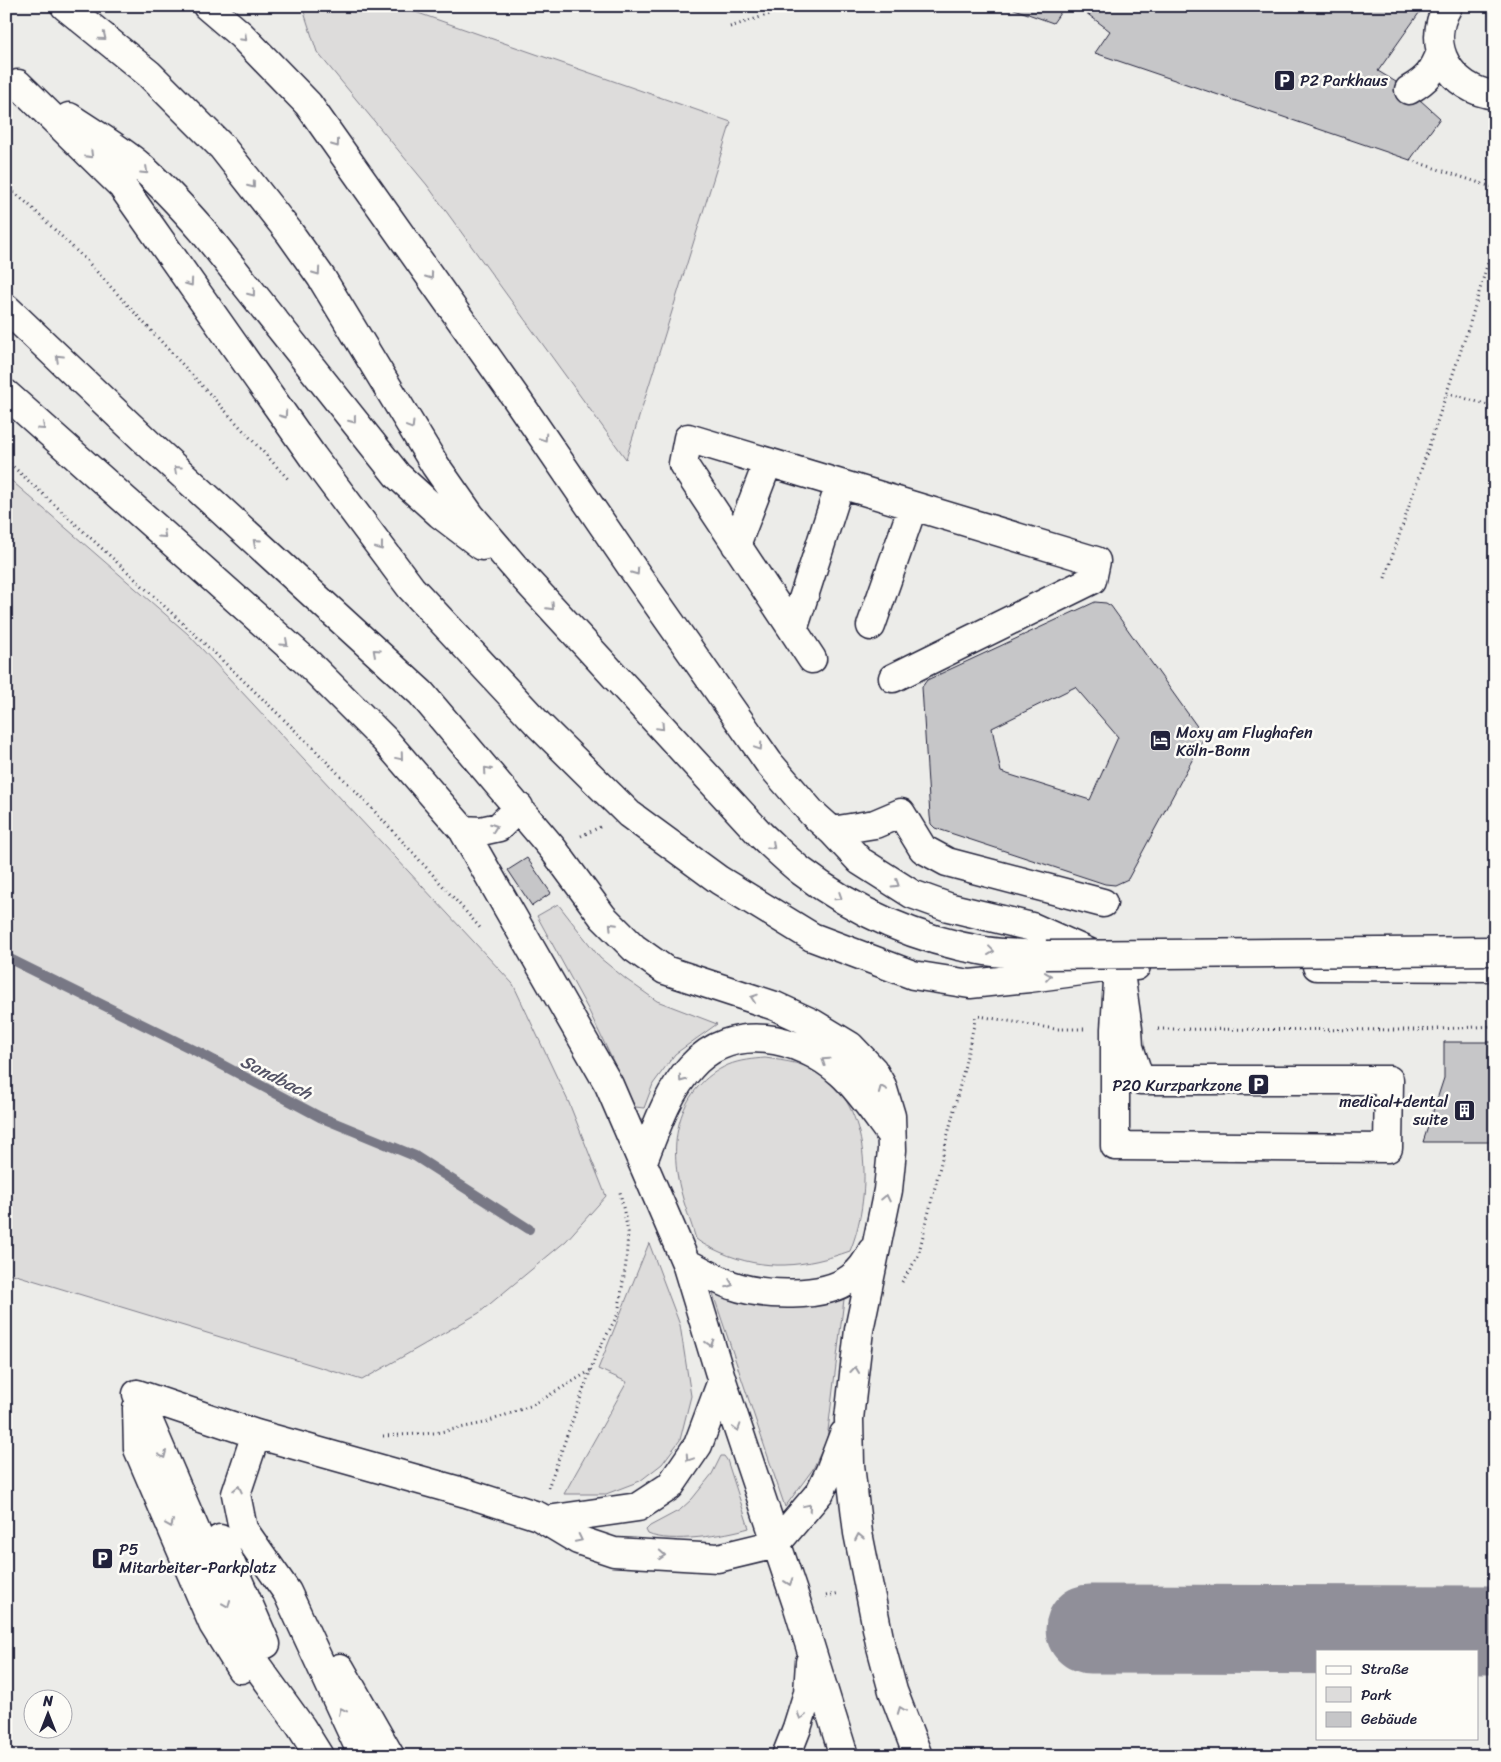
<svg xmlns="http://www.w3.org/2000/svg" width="1501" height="1762" font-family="Sriracha,sans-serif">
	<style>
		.built { fill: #ecece9; fill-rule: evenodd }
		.green { fill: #dddcdb; stroke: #807f8b }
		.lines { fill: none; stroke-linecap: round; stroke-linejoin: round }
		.stream { stroke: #787885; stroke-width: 10 }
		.taxiway { stroke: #908f99; stroke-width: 89 }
		.building { fill: #c6c6c8; stroke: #22223b; fill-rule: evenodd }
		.minor-casing { stroke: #22223b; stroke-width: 31 }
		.path { stroke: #22223b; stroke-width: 3; stroke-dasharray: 1 4; stroke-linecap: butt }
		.minor { stroke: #fdfcf7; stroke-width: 28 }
		.minor-bridge-casing { stroke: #22223b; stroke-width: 31; stroke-linecap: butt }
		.minor-bridge { stroke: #fdfcf7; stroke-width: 28 }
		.oneway { stroke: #9a9aa2 }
		.labels { text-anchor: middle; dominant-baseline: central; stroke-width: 5; stroke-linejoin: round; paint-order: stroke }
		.poi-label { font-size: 16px; fill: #22223b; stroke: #fdfcf7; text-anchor: start }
		.water-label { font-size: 18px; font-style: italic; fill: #545466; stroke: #fdfcf7 }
	</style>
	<rect width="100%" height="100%" fill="#fdfcf7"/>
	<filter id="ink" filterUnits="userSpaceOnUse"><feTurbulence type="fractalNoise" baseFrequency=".02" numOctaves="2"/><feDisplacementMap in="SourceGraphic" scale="10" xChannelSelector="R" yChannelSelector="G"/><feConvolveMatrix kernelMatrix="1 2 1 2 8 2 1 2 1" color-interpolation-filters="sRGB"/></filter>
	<g filter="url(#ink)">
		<path class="built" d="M6 6H1495V1756H6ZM1317 1651H1477V1738H1317ZM32 1700H62V1730H32Z"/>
		<path class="green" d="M302 6H398L731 122 626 459 427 185 317 52Z
			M6 476 188 634 513 984 569 1103 606 1196 566 1241 479 1313 362 1380 6 1272Z
			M558 904 600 958 627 980 657 1001 717 1024 675 1054 653 1084 644 1108 635 1107 589 1011 537 916Z
			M765 1058C786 1061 806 1063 824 1076 873 1112 871 1200 850 1251 805 1267 765 1272 720 1252 712 1248 703 1245 696 1239 691 1222 684 1205 680 1188 668 1140 679 1087 728 1065 740 1060 753 1059 765 1058Z
			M649 1243 680 1325 691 1396 680 1440 662 1464 640 1481 606 1494H564L627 1382 598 1369Z
			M711 1288 845 1291 827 1439 813 1469 785 1507Z
			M721 1456H724L727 1460 749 1528C726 1535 670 1544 648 1534L646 1530 650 1526 680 1510 692 1499 712 1474Z"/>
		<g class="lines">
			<path class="stream" d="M6 957 198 1052 320 1117 415 1156 529 1229"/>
			<path class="taxiway" d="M1090 1629 1495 1630"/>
		</g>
		<path class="building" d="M1006 6H1065L1053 23Z
			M1077 6H1424L1378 71 1409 90 1440 118 1410 160 1095 53 1110 31Z
			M1095 602 1106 603 1111 606 1201 732 1204 738 1128 879 1115 885 1105 884 935 828 931 824 930 816 922 687 927 680ZM1075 687 1118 737 1090 800 1001 772 992 728Z
			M527 858 551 893 532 906 508 870Z
			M1444 1042H1495V1142H1423L1444 1078Z"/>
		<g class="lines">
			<defs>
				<path id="minor" d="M65 6 149 74 222 147 289 232 321 277 435 465 470 515 518 571 761 835C774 847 787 860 801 871 855 912 918 940 985 951 1005 954 1025 954 1046 955
					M207 6 241 35 308 104 516 398 635 572 769 763 812 813 832 831 860 861 912 894 948 907 1032 927 1099 957
					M1448 6C1424 46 1451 90 1495 95
					M18 84 122 186 313 457 411 588 539 725 629 814 719 880 812 937 913 975 970 984 1029 978 1119 966H1136
					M1409 90C1428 79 1433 72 1441 52
					M69 117C93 133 117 147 139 165 162 185 183 208 203 231L397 475 440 514 482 546
					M6 308 149 444 421 693 553 849 603 917 634 948 665 970 775 1006 812 1023 850 1046 873 1070 882 1086 891 1116 892 1150 888 1190 859 1330 849 1419 850 1465 858 1533 880 1643 893 1691 918 1756
					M6 394 308 663 385 740 463 830 609 1085 686 1263 722 1381 797 1604 844 1756
					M840 484 793 630 683 464 688 438 1096 561 1092 580 893 678
					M736 545 768 462
					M871 626 913 506
					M793 630 812 659
					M463 830 481 831 499 827 519 807
					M832 831 875 824 901 813 923 849 947 862 1103 903
					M1119 966 1128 1029 1129 1047 1140 1080H1389L1388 1148 1115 1146V1029Z
					M1317 966 1495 967
					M643 1161C656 1129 667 1093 691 1067 732 1021 799 1036 841 1073 858 1088 877 1116 891 1135
					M686 1263C701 1270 715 1279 731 1285 762 1296 824 1299 851 1278 861 1271 867 1262 872 1251
					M137 1394 256 1434 466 1493 538 1516 578 1540 614 1552 718 1558 776 1544 820 1492 830 1471 844 1434
					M137 1394 231 1613 257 1666 301 1727 319 1756
					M137 1408 138 1449 213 1624 241 1669
					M256 1434 236 1494 243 1529 287 1592 363 1756
					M547 1520 638 1507 670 1486 698 1445 722 1381
					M220 1539 266 1644
					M340 1668 390 1756
					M786 1756 797 1728 808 1693 810 1662"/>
			</defs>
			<use href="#minor" class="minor-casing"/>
			<path class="path" d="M730 27 795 6
				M1410 160 1495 188
				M6 186 28 204 86 260 290 481
				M1447 393 1495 407
				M6 460C111 557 217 653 318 753 375 810 429 870 482 930
				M1385 578 1469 326 1495 239
				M581 836 600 827
				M979 1016 1055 1029H1084
				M1158 1029 1419 1030 1495 1026
				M902 1282 918 1256 965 1065 976 1016
				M6 1305 11 1307
				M383 1436 435 1433 484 1423 533 1405 590 1371
				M548 1488 596 1355 618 1314 626 1263 628 1232 620 1192
				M826 1596 840 1593"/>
			<use href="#minor" class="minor"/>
			<defs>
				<path id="minor-bridge" d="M1046 955 1495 951"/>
			</defs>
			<use href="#minor-bridge" class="minor-bridge-casing"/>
			<use href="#minor-bridge" class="minor-bridge"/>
		</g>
		<defs><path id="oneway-chevron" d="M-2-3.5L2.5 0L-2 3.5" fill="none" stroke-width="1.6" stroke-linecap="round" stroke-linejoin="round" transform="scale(1.25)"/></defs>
		<g class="oneway">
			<use href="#oneway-chevron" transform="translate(103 37) rotate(39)"/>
			<use href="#oneway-chevron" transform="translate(244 38) rotate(45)"/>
			<use href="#oneway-chevron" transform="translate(336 144) rotate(54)"/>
			<use href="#oneway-chevron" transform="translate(90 155) rotate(45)"/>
			<use href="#oneway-chevron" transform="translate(145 171) rotate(43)"/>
			<use href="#oneway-chevron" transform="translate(252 185) rotate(51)"/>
			<use href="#oneway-chevron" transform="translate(317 272) rotate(55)"/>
			<use href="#oneway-chevron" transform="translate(430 276) rotate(55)"/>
			<use href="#oneway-chevron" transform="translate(190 283) rotate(55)"/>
			<use href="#oneway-chevron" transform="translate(252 293) rotate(52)"/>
			<use href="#oneway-chevron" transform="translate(59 358) rotate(-136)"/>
			<use href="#oneway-chevron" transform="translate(284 415) rotate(55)"/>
			<use href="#oneway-chevron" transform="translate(353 420) rotate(52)"/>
			<use href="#oneway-chevron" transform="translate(411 426) rotate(59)"/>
			<use href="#oneway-chevron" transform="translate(42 427) rotate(42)"/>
			<use href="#oneway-chevron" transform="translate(544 438) rotate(56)"/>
			<use href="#oneway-chevron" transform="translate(177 469) rotate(-138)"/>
			<use href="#oneway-chevron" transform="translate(163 535) rotate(42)"/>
			<use href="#oneway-chevron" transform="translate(256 542) rotate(-138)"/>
			<use href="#oneway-chevron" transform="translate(380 547) rotate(53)"/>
			<use href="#oneway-chevron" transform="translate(636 572) rotate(55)"/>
			<use href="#oneway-chevron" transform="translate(551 607) rotate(47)"/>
			<use href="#oneway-chevron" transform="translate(285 643) rotate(42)"/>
			<use href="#oneway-chevron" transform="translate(376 652) rotate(-138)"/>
			<use href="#oneway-chevron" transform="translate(661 727) rotate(47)"/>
			<use href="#oneway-chevron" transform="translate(759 747) rotate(56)"/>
			<use href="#oneway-chevron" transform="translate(400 757) rotate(50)"/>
			<use href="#oneway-chevron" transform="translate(487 770) rotate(-131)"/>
			<use href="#oneway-chevron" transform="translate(494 827) rotate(-20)"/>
			<use href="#oneway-chevron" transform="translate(772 846) rotate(43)"/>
			<use href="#oneway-chevron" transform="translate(896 884) rotate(32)"/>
			<use href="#oneway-chevron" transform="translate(839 897) rotate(33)"/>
			<use href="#oneway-chevron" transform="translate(612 926) rotate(-134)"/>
			<use href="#oneway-chevron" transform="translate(991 951) rotate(7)"/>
			<use href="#oneway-chevron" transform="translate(1048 976) rotate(-8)"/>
			<use href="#oneway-chevron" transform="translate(754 998) rotate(-161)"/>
			<use href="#oneway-chevron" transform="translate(825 1061) rotate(-146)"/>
			<use href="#oneway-chevron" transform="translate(682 1079) rotate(125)"/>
			<use href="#oneway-chevron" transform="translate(882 1089) rotate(-112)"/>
			<use href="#oneway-chevron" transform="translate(886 1198) rotate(-78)"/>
			<use href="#oneway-chevron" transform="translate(730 1284) rotate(20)"/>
			<use href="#oneway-chevron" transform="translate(710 1343) rotate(73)"/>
			<use href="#oneway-chevron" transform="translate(855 1370) rotate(-84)"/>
			<use href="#oneway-chevron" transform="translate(737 1428) rotate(72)"/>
			<use href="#oneway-chevron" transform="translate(163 1455) rotate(67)"/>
			<use href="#oneway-chevron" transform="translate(689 1458) rotate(124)"/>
			<use href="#oneway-chevron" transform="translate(238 1489) rotate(-77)"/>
			<use href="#oneway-chevron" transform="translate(808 1507) rotate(-50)"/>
			<use href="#oneway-chevron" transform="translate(170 1524) rotate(67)"/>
			<use href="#oneway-chevron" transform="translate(859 1537) rotate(-101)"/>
			<use href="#oneway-chevron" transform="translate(579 1539) rotate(26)"/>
			<use href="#oneway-chevron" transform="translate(662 1555) rotate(4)"/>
			<use href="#oneway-chevron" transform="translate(789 1582) rotate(71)"/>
			<use href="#oneway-chevron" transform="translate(227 1604) rotate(67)"/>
			<use href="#oneway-chevron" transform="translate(901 1710) rotate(-111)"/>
			<use href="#oneway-chevron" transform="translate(342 1711) rotate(-115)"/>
			<use href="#oneway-chevron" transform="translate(801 1716) rotate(107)"/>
		</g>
	</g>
	<defs>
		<symbol id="parking-square" viewBox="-11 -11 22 22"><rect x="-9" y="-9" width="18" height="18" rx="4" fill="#22223b" stroke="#fdfcf7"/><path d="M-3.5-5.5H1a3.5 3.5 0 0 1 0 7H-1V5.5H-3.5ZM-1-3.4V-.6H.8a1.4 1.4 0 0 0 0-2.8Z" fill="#fff"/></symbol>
		<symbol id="hotel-square" viewBox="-11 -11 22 22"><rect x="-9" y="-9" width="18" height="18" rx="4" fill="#22223b" stroke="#fdfcf7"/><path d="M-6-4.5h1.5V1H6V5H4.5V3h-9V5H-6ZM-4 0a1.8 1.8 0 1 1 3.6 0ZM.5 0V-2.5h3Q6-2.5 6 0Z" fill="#fff"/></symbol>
		<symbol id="building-square" viewBox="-11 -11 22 22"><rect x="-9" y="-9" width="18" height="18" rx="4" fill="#22223b" stroke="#fdfcf7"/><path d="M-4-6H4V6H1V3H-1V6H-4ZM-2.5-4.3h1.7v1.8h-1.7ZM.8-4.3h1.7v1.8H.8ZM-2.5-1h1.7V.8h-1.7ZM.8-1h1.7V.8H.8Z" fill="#fff"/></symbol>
	</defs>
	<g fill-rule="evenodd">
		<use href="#parking-square" x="1272" y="68" width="25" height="25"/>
		<use href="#hotel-square" x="1148" y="728" width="25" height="25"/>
		<use href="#parking-square" x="1246" y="1072" width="25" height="25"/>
		<use href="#building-square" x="1452" y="1098" width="25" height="25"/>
		<use href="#parking-square" x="90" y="1546" width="25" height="25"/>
	</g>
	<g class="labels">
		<g class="poi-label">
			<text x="1300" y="80">P2 Parkhaus</text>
			<text x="1176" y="732">Moxy am Flughafen<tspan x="1176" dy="18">Köln-Bonn</tspan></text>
			<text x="1242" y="1085" text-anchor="end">P20 Kurzparkzone</text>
			<text x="1448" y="1101" text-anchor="end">medical+dental<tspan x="1448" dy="18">suite</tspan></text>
			<text x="119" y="1549">P5<tspan x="119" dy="18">Mitarbeiter-Parkplatz</tspan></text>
		</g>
		<g class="water-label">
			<text transform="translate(276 1077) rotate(27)">Sandbach</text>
		</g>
	</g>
	<rect width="1501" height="1762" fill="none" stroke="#fdfcf7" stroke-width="25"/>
	<rect x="12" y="12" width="1476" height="1737" fill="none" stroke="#22223b" stroke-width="2" filter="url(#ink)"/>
	<rect x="1316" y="1650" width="162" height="90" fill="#fdfcf7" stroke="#a5a5ac"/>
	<rect x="1326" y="1666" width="25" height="8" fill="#fdfcf7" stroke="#a5a5ac"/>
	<text x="1361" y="1674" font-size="15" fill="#22223b">Straße</text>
	<rect x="1326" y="1687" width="25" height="15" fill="#dddcdb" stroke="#a5a5ac"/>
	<text x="1361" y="1700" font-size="15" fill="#22223b">Park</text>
	<rect x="1326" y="1712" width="25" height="15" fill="#c6c6c8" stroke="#a5a5ac"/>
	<text x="1361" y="1724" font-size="15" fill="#22223b">Gebäude</text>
	<g transform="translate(48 1714)"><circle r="24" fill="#fdfcf7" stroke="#a5a5ac"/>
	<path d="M0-4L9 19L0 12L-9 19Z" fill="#22223b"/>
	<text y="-8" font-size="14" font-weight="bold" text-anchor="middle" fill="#22223b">N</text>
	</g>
</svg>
